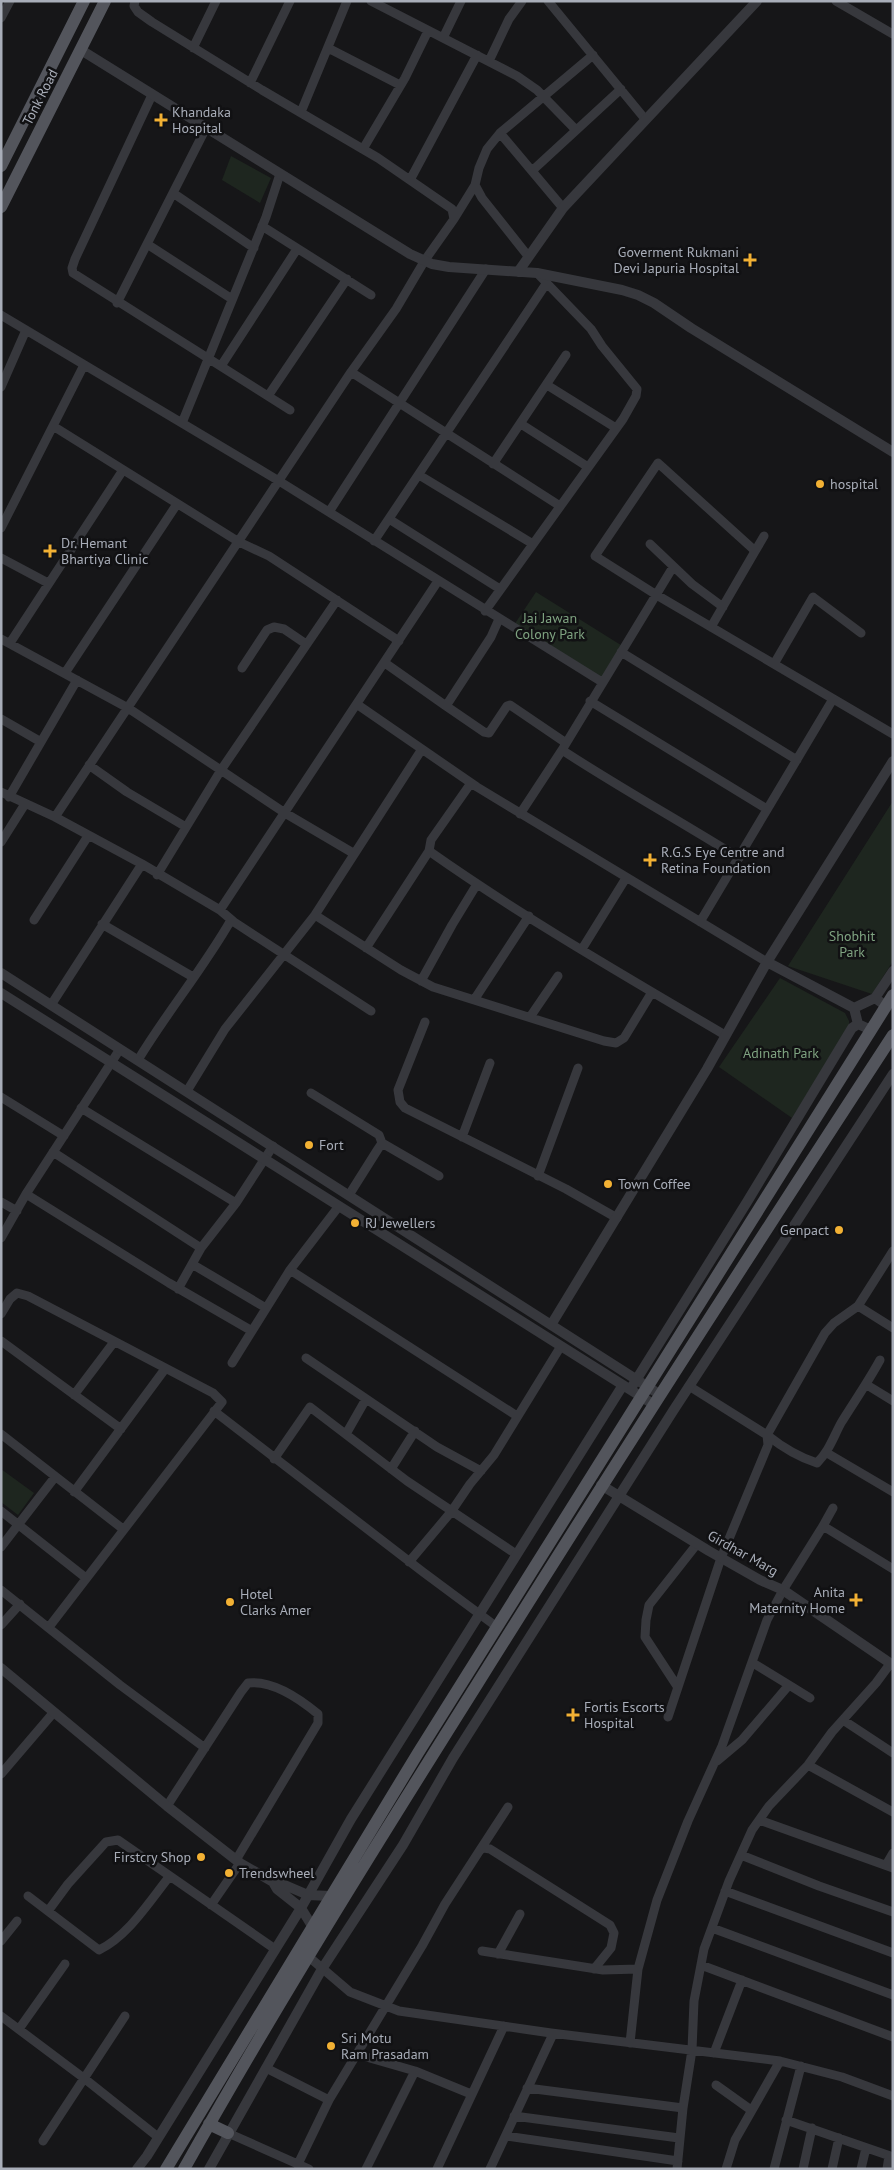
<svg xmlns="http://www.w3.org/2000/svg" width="894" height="2170" font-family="'PT Sans',sans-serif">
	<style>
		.green { fill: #1e261f }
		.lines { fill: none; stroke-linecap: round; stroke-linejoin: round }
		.minor { stroke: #37383d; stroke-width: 9 }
		.tertiary { stroke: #37383d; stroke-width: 10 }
		.primary { stroke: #53555c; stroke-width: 12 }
		.poi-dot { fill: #f2b134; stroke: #111113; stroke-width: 2 }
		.labels { text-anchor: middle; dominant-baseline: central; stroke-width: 5; stroke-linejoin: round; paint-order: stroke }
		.street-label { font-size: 14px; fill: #a8adb8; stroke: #111113 }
		.poi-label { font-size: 14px; fill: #a8adb8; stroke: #111113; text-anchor: start }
		.park-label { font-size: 14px; fill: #7fa381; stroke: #111113 }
	</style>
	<rect width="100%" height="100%" fill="#161618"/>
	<path class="green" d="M231 156 271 178 260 203 222 180Z
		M536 592 624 647 602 682 512 628Z
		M893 801V961L872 994 788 966Z
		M780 978 845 1013 849 1021V1027L792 1118 719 1067Z
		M1 1469 34 1493 18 1515 1 1502Z"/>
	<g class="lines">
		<path class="minor" d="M135 1 134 6 138 12 152 22 262 90 378 158 452 209 454 219 425 260 396 309 351 372 55 817 142 864 220 910 234 922 371 1011
			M371 1 517 76 537 90 575 129
			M548 1 645 119
			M836 1 893 34
			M1 18 10 1
			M443 38 461 1
			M193 48 216 1
			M328 48 400 85
			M489 61 509 19 522 1
			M250 83 290 1
			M152 95 75 259 72 268 73 273 290 410
			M301 112 347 1
			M500 133 563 208
			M363 149 405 78 428 31
			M533 170 621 89
			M410 180 477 55
			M173 193 254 248
			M454 219 475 185
			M262 226 371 295
			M147 244 232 299
			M528 256 482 198 475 185 479 168 487 149 500 133 593 55
			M117 303 206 128
			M1 315 279 481 602 682
			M221 366 297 249
			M351 372 560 506
			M547 385 616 428
			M1 387 26 330
			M268 396 347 279
			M182 423 266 217 280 174
			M521 424 588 467
			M53 426 239 542 269 556 399 641
			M493 464 566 355
			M419 475 533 544
			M329 512 486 269
			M389 519 500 589
			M1 528 84 365
			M374 541 546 284
			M650 544 692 584 723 607
			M754 553 764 536
			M1 558 48 583
			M485 611 623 419 636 396 637 389 602 346 591 329 537 273
			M711 627 754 553 753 549 658 463 595 556 655 594 893 734
			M1 639 128 708 285 813 353 853
			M10 643 123 470
			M621 652 797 760
			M385 663 446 706 491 637 499 619
			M774 664 813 597 861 633
			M242 668 267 630 274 627 284 629 306 644
			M65 673 177 504
			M590 701 767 809
			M358 705 477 787 767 962
			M446 706 484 732 489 733 507 706 510 705 566 743
			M1 719 41 742
			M562 750C620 788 680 821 739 858
			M89 765 127 792 186 827
			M1 792 55 817
			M9 797 77 680
			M520 814 562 750 673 567
			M1 842 25 804
			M429 851C524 918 625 976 725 1035
			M157 875 221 770 337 600
			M220 910 438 581
			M315 915 401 970 433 987 604 1041 616 1043 624 1038 652 992
			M34 920 88 836
			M700 922 833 699
			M102 924 193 977
			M366 948 429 851 431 840 471 783
			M582 949 626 878
			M421 981 452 925 477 884
			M474 1000 529 916
			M51 1005 142 864
			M530 1017 558 976
			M425 1022 398 1090 400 1102 405 1108 566 1189 617 1218
			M138 1060C167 1012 203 969 231 920
			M187 1091 225 1029 315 915 422 749
			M311 1093 379 1135 382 1143 378 1149 349 1195
			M1 1097 64 1136
			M81 1108 236 1203
			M462 1137 490 1063
			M382 1143 439 1176
			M53 1152 201 1248
			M538 1176 578 1068
			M26 1194 169 1283 252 1331
			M1 1202 17 1211
			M1 1238 26 1194 120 1049
			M192 1264 266 1308
			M290 1270 517 1416
			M178 1289 201 1248 236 1203 273 1146
			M858 1306 893 1328
			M1 1314 10 1299 17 1293 28 1296 213 1393 222 1402 49 1627
			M1 1341 121 1429
			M306 1358 437 1447 481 1471
			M232 1363 290 1270 339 1206
			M867 1385 893 1401
			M689 1386 767 1435 825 1333 834 1323 858 1306 893 1251
			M74 1395 114 1342
			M214 1411 423 1572 497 1627
			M1 1434 123 1529
			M346 1434 366 1399
			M767 1435C782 1447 798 1457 817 1463 829 1451 833 1438 841 1423 854 1402 868 1382 880 1360
			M827 1453 893 1492
			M274 1459 310 1407 407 1481 516 1554
			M391 1469 415 1431
			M74 1492 165 1369
			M1 1511 86 1578
			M823 1526 833 1508
			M1 1547 55 1477
			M409 1562 451 1512 470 1484 494 1455 561 1346
			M1 1590 120 1685 205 1748
			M1 1625 20 1604
			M789 1685 810 1698
			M677 1686 645 1637 646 1620 649 1605 697 1544
			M668 1717 721 1558 768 1445 767 1435
			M843 1720 893 1753
			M717 1761 742 1740 789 1685 753 1663
			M808 1765 893 1812
			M1 1774 54 1712
			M167 1806 241 1692 248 1683C273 1680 300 1699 318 1714V1723L236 1860
			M759 1820 893 1868
			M480 1850 508 1807
			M741 1855 819 1886 893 1912
			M886 1865 893 1853
			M725 1891 893 1953
			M28 1896 99 1950C128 1936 149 1902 169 1877
			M211 1905 240 1863
			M48 1911 68 1884 106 1842 118 1840 275 1949
			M712 1928 893 1995
			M1 1941 17 1921
			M482 1951 603 1970 638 1969
			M498 1954 520 1914
			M309 1957 350 1992 399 2011 551 2033 780 2061 842 2077 893 2096
			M701 1965 893 2037
			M1 2016 85 2079 158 2137
			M19 2029 65 1964
			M630 2043 638 1969 657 1900 688 1821 722 1746 767 1620 783 1590 823 1526 893 1569
			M714 2053 742 1980
			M356 2054 415 2071 471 2094
			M266 2068 329 2100 422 1946 445 1904 480 1850 484 1848 490 1849 610 1925 614 1933 611 1948 594 1969
			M716 2085 751 2110
			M527 2088 683 2108
			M514 2116 679 2138
			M786 2120 893 2157
			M228 2133 309 2169
			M506 2136 678 2161
			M43 2141 125 2016
			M299 2169 298 2164 329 2100
			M366 2169 415 2071
			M437 2169 504 2026
			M490 2169 553 2034
			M677 2169 683 2108 692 2050 694 2001 704 1949 729 1881 752 1830 769 1806 808 1765 832 1732 876 1683 890 1664
			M726 2169 735 2140 780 2061
			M774 2169 801 2066
			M803 2169 812 2128
			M832 2169 839 2138
			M861 2169 866 2148
			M887 2169 889 2156"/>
		<path class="tertiary" d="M81 50 410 254 432 264 449 267 537 273 622 290 638 295 654 303 691 328 893 452
			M518 272 563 208 757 1
			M767 962 854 1008 858 1024 871 1030
			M1 973 659 1394
			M1 993 653 1404
			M875 998 893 971
			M854 1008 875 998 886 1006
			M551 1325 707 1069 767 962 893 761
			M633 1385 747 1202 852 1028 858 1024
			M601 1485 709 1551 760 1580 783 1590 893 1665
			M1 1668 167 1806 240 1863 273 1882
			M312 1926 301 1908 277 1889 273 1882 280 1883 308 1895 330 1896
			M137 2169 147 2156 301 1908 351 1819 623 1385
			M209 2169 322 1969 403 1845 453 1758 673 1411 893 1074"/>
		<path class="primary" d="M1 166 84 1
			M1 207 105 1
			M209 2124 228 2133
			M166 2169 418 1753 893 995
			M184 2169C276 2005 376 1845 476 1686 613 1467 752 1251 893 1035"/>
	</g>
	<g class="poi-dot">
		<path d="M158.5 112.5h5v5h5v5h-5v5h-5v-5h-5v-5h5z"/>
		<path d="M747.5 252.5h5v5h5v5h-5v5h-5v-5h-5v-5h5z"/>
		<circle cx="820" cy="484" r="5"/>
		<path d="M47.5 543.5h5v5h5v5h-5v5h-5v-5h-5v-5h5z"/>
		<path d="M647.5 852.5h5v5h5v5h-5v5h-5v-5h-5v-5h5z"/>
		<circle cx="309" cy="1145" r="5"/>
		<circle cx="608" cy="1184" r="5"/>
		<circle cx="355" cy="1223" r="5"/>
		<circle cx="839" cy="1230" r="5"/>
		<path d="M853.5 1592.5h5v5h5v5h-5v5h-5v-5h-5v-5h5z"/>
		<circle cx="230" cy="1602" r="5"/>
		<path d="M570.5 1707.5h5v5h5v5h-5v5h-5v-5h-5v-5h5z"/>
		<circle cx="201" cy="1857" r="5"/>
		<circle cx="229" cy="1873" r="5"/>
		<circle cx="331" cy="2046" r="5"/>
	</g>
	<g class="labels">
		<g class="street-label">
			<text transform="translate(40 97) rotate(-63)">Tonk Road</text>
			<text transform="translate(743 1553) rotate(29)">Girdhar Marg</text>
		</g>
		<g class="poi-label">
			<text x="172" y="112">Khandaka<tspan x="172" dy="16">Hospital</tspan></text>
			<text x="739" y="252" text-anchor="end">Goverment Rukmani<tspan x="739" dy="16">Devi Japuria Hospital</tspan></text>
			<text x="830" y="484">hospital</text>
			<text x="61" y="543">Dr. Hemant<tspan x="61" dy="16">Bhartiya Clinic</tspan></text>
			<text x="661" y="852">R.G.S Eye Centre and<tspan x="661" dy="16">Retina Foundation</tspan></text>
			<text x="319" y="1145">Fort</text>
			<text x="618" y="1184">Town Coffee</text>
			<text x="365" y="1223">RJ Jewellers</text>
			<text x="829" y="1230" text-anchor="end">Genpact</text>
			<text x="845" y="1592" text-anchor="end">Anita<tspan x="845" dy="16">Maternity Home</tspan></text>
			<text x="240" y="1594">Hotel<tspan x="240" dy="16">Clarks Amer</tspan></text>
			<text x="584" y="1707">Fortis Escorts<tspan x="584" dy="16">Hospital</tspan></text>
			<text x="191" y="1857" text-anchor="end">Firstcry Shop</text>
			<text x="239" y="1873">Trendswheel</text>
			<text x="341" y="2038">Sri Motu<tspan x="341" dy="16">Ram Prasadam</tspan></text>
		</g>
		<g class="park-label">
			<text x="550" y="618">Jai Jawan<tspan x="550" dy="16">Colony Park</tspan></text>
			<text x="852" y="936">Shobhit<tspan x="852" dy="16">Park</tspan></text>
			<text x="781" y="1053">Adinath Park</text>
		</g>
	</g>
	<rect width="894" height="2170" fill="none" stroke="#a8adb8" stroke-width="5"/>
</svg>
